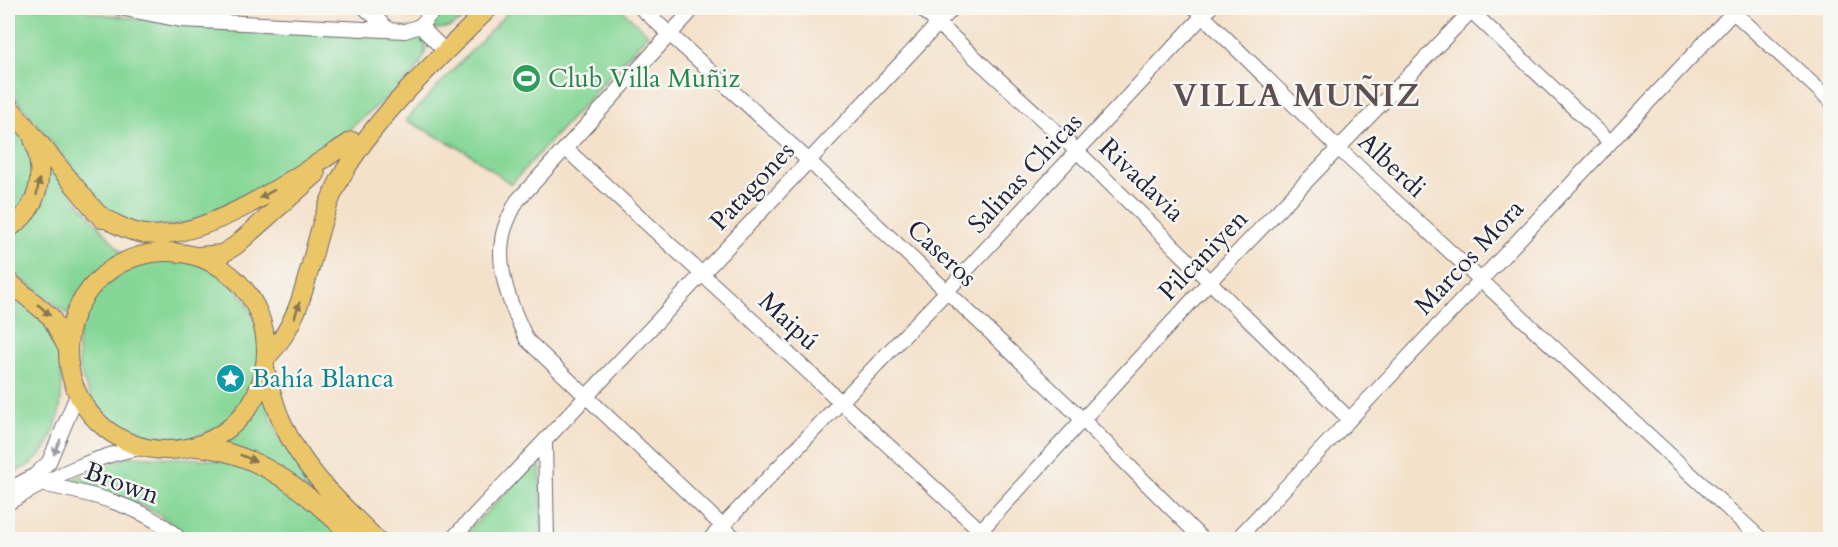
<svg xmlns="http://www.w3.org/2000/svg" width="1838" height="547" font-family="Cardo,serif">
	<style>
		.green { fill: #86d797; stroke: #547c69; stroke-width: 1.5 }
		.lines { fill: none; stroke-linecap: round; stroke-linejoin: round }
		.minor-casing { stroke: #6c656d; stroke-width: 16 }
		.major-casing { stroke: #6c656d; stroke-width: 20 }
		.minor { stroke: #fff; stroke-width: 14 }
		.major { stroke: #ebc669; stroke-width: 18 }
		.oneway { fill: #867452 }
		.oneway2 { fill: #9c9ca7 }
		.labels { text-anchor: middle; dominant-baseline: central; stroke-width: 5; stroke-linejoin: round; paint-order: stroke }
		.leisure-label { font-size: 26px; fill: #27864d; stroke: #f6f6f2; text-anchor: start }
		.street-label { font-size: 26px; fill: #22223b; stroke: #f6f6f2 }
		.culture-label { font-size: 26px; fill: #0d838f; stroke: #f6f6f2; text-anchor: start }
		.district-label { font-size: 32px; font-weight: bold; letter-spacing: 1.5px; fill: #5f4f53; stroke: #f6f6f2 }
	</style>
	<rect width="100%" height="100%" fill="#f6f6f2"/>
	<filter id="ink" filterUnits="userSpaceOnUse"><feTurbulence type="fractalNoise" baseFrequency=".0167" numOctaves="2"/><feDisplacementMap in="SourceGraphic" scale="12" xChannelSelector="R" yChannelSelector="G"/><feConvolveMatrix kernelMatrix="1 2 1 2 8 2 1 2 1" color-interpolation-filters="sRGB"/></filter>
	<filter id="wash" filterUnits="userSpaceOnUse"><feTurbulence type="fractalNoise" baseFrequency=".008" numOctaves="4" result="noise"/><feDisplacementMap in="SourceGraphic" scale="24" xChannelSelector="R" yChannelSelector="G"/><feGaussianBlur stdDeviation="1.35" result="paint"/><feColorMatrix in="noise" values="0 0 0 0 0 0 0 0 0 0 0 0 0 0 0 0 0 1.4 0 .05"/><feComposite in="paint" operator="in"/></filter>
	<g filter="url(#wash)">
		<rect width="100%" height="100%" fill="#f4e1ca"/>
		<path class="green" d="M8 8H83L93 13 221 29 415 35 425 39C429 56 417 69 406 81L308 164 197 222 140 228 110 212 101 203 8 89Z
			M441 8H476C464 21 448 32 429 28L430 19Z
			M512 8H620L648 34 511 184 467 152 406 120Z
			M8 117 28 142 35 187 8 224Z
			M45 167H49L122 253 121 258C97 271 78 288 68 314L8 269V234Z
			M78 350a91 91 0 1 1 182 0a91 91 0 1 1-182 0Z
			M8 290C22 301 39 312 48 328 68 363 66 420 42 453 34 464 19 470 8 476Z
			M264 391C271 439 302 469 334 504L215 443 241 426Z
			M129 456 202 459 235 463 269 478 317 513 343 539H191L161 516 143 506 67 482Z
			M537 461 540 464 543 539 459 540Z"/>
	</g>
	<g filter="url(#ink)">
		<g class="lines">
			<defs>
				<path id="minor" d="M120 8 181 20 405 31 420 26 436 8
					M365 8 388 29
					M641 8 808 160 1082 419 1203 540
					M694 8 517 201C511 213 503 227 502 241 497 274 513 311 527 340L737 540
					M921 8 1078 152 1349 419
					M1195 8 1339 149 1762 540
					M1468 8 1610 142
					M1729 8 1830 100
					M420 26 446 52
					M565 148 980 530
					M545 442 547 540
					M41 484C88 493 146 506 181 540
					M8 490 35 475 49 462 78 393
					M8 503C51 478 96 454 146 447
					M451 540 953 8
					M709 540 947 291 1210 8
					M972 540 1211 280 1474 8
					M1236 540 1737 8"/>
				<path id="major" d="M8 105 102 219
					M95 212C111 222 126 231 145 234 207 242 301 173 352 141
					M8 229C40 209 46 174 33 139
					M68 351a99 99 0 1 1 198 0a99 99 0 1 1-198 0Z
					M199 256 222 254 235 246 316 174
					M8 281 51 317 68 349
					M266 358C312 312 308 243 336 187 368 122 438 60 489 8
					M265 369C270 386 274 405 282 422 302 469 341 504 377 540
					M196 447C262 452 310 495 356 540"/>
			</defs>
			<use href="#minor" class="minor-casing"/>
			<use href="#major" class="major-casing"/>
			<use href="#minor" class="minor"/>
			<use href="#major" class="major"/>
		</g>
		<defs><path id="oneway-solid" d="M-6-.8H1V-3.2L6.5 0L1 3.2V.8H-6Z" transform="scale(1.5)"/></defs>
		<g class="oneway">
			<use href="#oneway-solid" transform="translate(38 187) rotate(-80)"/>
			<use href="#oneway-solid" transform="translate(267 194) rotate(151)"/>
			<use href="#oneway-solid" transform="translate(44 310) rotate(42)"/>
			<use href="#oneway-solid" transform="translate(297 310) rotate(-72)"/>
			<use href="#oneway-solid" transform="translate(248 458) rotate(22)"/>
		</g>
		<use class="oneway2" href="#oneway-solid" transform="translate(57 447) rotate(114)"/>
	</g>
	<defs>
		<symbol id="stadium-disc" viewBox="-11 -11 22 22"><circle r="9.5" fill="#2e9e5b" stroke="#f6f6f2"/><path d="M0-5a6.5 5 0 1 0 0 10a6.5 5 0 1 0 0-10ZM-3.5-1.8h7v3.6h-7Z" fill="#fff"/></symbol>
		<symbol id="sight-disc" viewBox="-11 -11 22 22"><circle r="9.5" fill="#0f9aa8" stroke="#f6f6f2"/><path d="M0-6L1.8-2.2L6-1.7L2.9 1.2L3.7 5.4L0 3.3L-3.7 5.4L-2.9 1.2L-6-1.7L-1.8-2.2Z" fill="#fff"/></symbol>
	</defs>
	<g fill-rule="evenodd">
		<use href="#stadium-disc" x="510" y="62" width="33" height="33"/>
		<use href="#sight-disc" x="214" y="362" width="33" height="33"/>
	</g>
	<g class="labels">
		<g class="leisure-label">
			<text x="548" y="78">Club Villa Muñiz</text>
		</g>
		<g class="street-label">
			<text transform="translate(1392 165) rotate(43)">Alberdi</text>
			<text transform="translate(1025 173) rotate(-47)">Salinas Chicas</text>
			<text transform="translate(1142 180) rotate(44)">Rivadavia</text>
			<text transform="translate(752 186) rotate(-47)">Patagones</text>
			<text transform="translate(942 253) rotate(43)">Caseros</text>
			<text transform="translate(1203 255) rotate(-46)">Pilcaniyen</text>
			<text transform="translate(1469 257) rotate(-47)">Marcos Mora</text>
			<text transform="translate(789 321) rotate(43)">Maipú</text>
			<text transform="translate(122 483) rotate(20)">Brown</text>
		</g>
		<g class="culture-label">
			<text x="252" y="378">Bahía Blanca</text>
		</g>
		<g class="district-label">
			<text x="1297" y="96">VILLA MUÑIZ</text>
		</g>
	</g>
	<rect width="1838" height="547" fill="none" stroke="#f6f6f2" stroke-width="30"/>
</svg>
